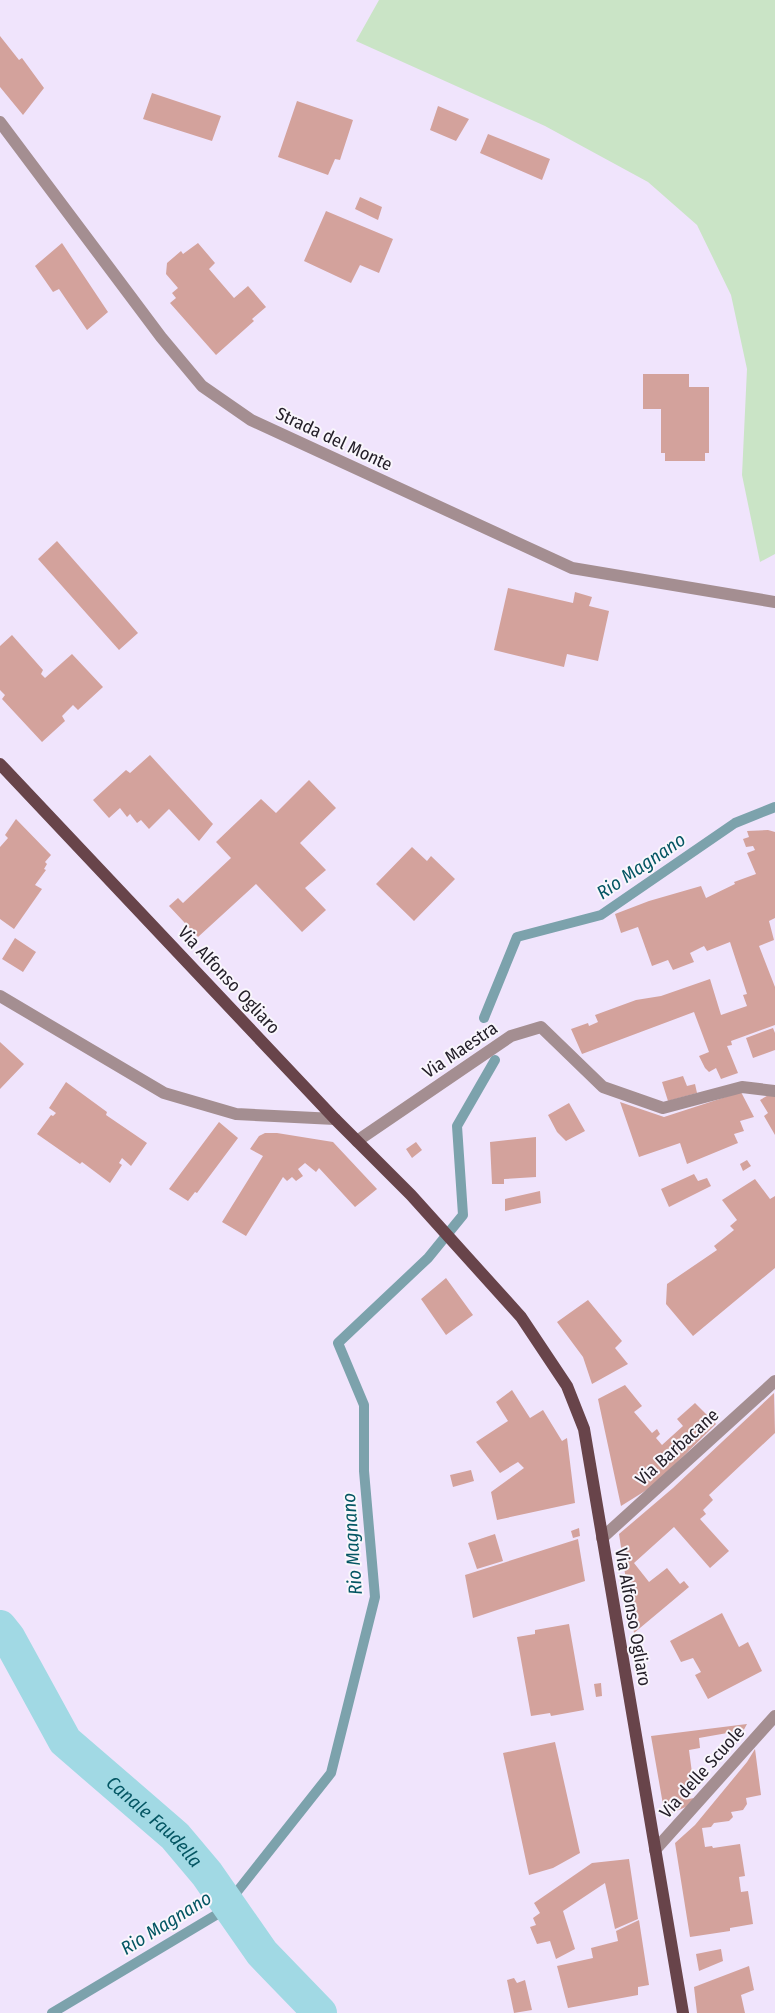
<svg xmlns="http://www.w3.org/2000/svg" width="775" height="2013" font-family="'Fira Sans Condensed',sans-serif">
	<style>
		.green { fill: #cae4c6 }
		.lines { fill: none; stroke-linecap: round; stroke-linejoin: round }
		.stream { stroke: #7ca2ac; stroke-width: 10 }
		.canal { stroke: #a1d9e4; stroke-width: 34 }
		.building { fill: #d3a29c }
		.minor { stroke: #a48e91; stroke-width: 12 }
		.major { stroke: #68444a; stroke-width: 12 }
		.labels { text-anchor: middle; dominant-baseline: central; stroke-width: 4; stroke-linejoin: round; paint-order: stroke }
		.street-label { font-size: 18px; fill: #25202a; stroke: #f9f6fc }
		.water-label { font-size: 19px; font-style: italic; fill: #045663; stroke: #f9f6fc }
	</style>
	<rect width="100%" height="100%" fill="#f0e4fc"/>
	<path class="green" d="M379 0H775V554L760 562 742 475 747 369 731 295 697 225 648 182 545 126 356 41Z"/>
	<g class="lines">
		<path class="stream" d="M484 1018 517 937 601 915 735 823 775 807
			M52 2013 221 1912 331 1773 375 1597 364 1471V1405L338 1343 428 1258 463 1215 457 1126 495 1060"/>
		<path class="canal" id="s1" d="M0 1627 8 1637 65 1741 175 1836 207 1874 262 1953 320 2013"/>
	</g>
	<path class="building" d="M0 36 19 60 22 58 44 88 23 115 0 87Z
		M152 93 221 116 212 141 143 119Z
		M297 101 353 120 340 160 335 159 328 175 278 157Z
		M438 106 469 119 456 141 430 130Z
		M488 134 550 159 542 180 480 153Z
		M360 197 382 207 378 220 355 209Z
		M326 211 393 239 379 273 360 265 351 283 304 261Z
		M62 243 108 312 87 330 59 289 53 292 35 266Z
		M198 243 215 263 209 269 234 298 248 286 266 307 252 319 254 321 216 355 170 303 176 298 172 293 178 288 166 274 167 263 181 251 183 254Z
		M643 374H689V387H709V453H705V461H665V453H661V409H643Z
		M57 541 138 633 119 650 38 559Z
		M508 588 573 603 575 592 592 597 589 606 609 611 598 661 567 654 564 667 494 650Z
		M12 635 43 670 41 674 45 678 72 654 103 687 78 710 73 705 62 716 65 721 42 742 2 699 5 695 0 690V646Z
		M150 755 213 824 199 841 169 809 149 829 141 820 137 823 130 814 127 817 120 808 109 818 93 800 126 770 130 773Z
		M309 780 336 808 300 843 326 870 305 888 326 910 302 932 256 884 198 937 169 906 178 898 183 903 231 858 216 842 261 799 276 813Z
		M16 819 51 855 45 862 47 864 44 869 46 870 35 885 42 889 14 929 0 919V847L8 838 5 835Z
		M768 830 775 832V918L769 921 774 940 759 946 775 987V1025L731 1041 732 1045 727 1046 738 1073 721 1079 716 1068 709 1072 705 1068 699 1056 709 1052 694 1012 582 1054 571 1029 588 1023 589 1026 598 1022 595 1015 636 1000 661 996 710 979 721 1015 747 1006 743 995 747 994 730 942 707 951 704 946 690 953 694 962 673 970 668 960 652 966 638 927 621 933 615 914 649 901 701 886 706 898 735 884 734 882 756 874 747 853 755 850 753 846 746 847 743 839 749 837 747 831Z
		M412 847 427 861 431 856 455 879 414 921 376 884Z
		M15 938 36 952 23 972 2 959Z
		M773 1028 775 1033V1050L753 1058 746 1038Z
		M0 1042 24 1064 0 1089Z
		M683 1076 687 1086 695 1084 697 1093 668 1101 662 1082Z
		M66 1082 107 1112 106 1115 147 1143 131 1166 122 1158 119 1163 122 1165 110 1183 82 1162 80 1164 37 1134 51 1115 53 1116 56 1113 49 1108Z
		M741 1092 754 1117 740 1121 744 1131 734 1134 738 1143 687 1164 680 1143 639 1157 620 1102 664 1117Z
		M772 1093 775 1097V1135L764 1116 768 1113 760 1100Z
		M569 1103 585 1131 566 1141 557 1132 548 1115Z
		M219 1122 238 1138 197 1193 195 1192 188 1201 169 1189Z
		M265 1133H277L333 1142 377 1189 355 1207 319 1168 316 1172 305 1163 298 1169 303 1176 296 1181 292 1177 287 1181 283 1177 246 1236 222 1222 263 1156 250 1149 259 1136Z
		M536 1137V1177L504 1179V1184H492L490 1142Z
		M416 1142 422 1150 412 1158 406 1149Z
		M747 1160 751 1166 743 1171 740 1164Z
		M694 1174 698 1181 707 1178 711 1186 669 1207 661 1189Z
		M755 1179 770 1199 775 1196V1268L693 1336 666 1304 667 1284 717 1250 714 1246 734 1230 730 1226 737 1220 722 1200Z
		M540 1191 541 1203 505 1211V1199Z
		M446 1278 473 1315 446 1335 421 1299Z
		M588 1300 622 1341 615 1348 628 1364 592 1384 583 1357 557 1322Z
		M625 1385 642 1406 634 1412 652 1433 657 1429 660 1434 656 1438 662 1445 683 1426 677 1419 695 1403 716 1424 653 1486 621 1506 598 1399Z
		M512 1390 530 1418 543 1410 562 1441 567 1438 575 1503 497 1520 491 1492 524 1468 518 1462 500 1473 476 1442 508 1421 496 1402Z
		M774 1393 775 1433 709 1495 713 1500 703 1510 706 1514 700 1519 729 1551 710 1568 674 1527 634 1563 649 1582 667 1568 680 1584 684 1581 689 1587 634 1633 619 1534 673 1488Z
		M471 1470 474 1481 453 1487 450 1475Z
		M579 1528 580 1536 573 1538 571 1531Z
		M495 1534 503 1561 477 1569 468 1543Z
		M578 1539 585 1581 473 1618 465 1575Z
		M722 1613 739 1647 748 1642 762 1671 708 1699 695 1675 701 1672 693 1658 681 1662 670 1641Z
		M569 1624 584 1710 551 1716 550 1713 531 1716 517 1637 535 1634V1630Z
		M601 1683 602 1696 596 1697 594 1684Z
		M747 1724 735 1746 733 1732 699 1738 700 1748 689 1750 694 1788 689 1799 694 1798 688 1806 665 1816 651 1736Z
		M555 1742 580 1853 553 1868 529 1875 503 1753Z
		M755 1749 761 1795 746 1798 747 1804 743 1810 731 1812 733 1817 729 1821 714 1823 711 1827 702 1828 705 1847 712 1846 713 1848 740 1844 745 1876 739 1877 741 1892 748 1891 753 1924 730 1928V1931L690 1937 675 1843 695 1825 747 1762Z
		M629 1859 638 1919 615 1929 605 1883 563 1911 575 1949 556 1959 550 1941 537 1944 530 1927 536 1925 533 1918 540 1913 534 1903 592 1863Z
		M639 1920 649 1985 638 1987V1995L568 2008 557 1966 593 1958 591 1948 618 1941 616 1931Z
		M721 1949 723 1961 699 1971 696 1954Z
		M749 1966 754 1990 741 1995 745 2013H697L694 1987Z
		M514 1978 517 1983 525 1980 532 2010 514 2013 507 1980Z"/>
	<g class="lines">
		<path class="minor" d="M0 122 161 337 202 386 251 420 572 568 775 602
			M0 996 164 1093 236 1114 335 1119
			M357 1141 511 1036 541 1027 603 1087 663 1108 742 1087 775 1091
			M602 1538 775 1381
			M655 1850 775 1716"/>
		<path class="major" d="M0 764 335 1119 411 1195 521 1317 567 1386 584 1429 683 2013"/>
	</g>
	<g class="labels">
		<g class="street-label">
			<text transform="translate(334 439) rotate(25)">Strada del Monte</text>
			<text transform="translate(229 980) rotate(47)">Via Alfonso Ogliaro</text>
			<text transform="translate(460 1050) rotate(-34)">Via Maestra</text>
			<text transform="translate(677 1447) rotate(-42)">Via Barbacane</text>
			<text transform="translate(633 1617) rotate(80)">Via Alfonso Ogliaro</text>
			<text transform="translate(702 1772) rotate(-48)">Via delle Scuole</text>
		</g>
		<g class="water-label">
			<text transform="translate(641 866) rotate(-34)">Rio Magnano</text>
			<text transform="translate(352 1544) rotate(-94)">Rio Magnano</text>
			<text stroke="none"><textPath href="#s1" startOffset="252">Canale Faudella</textPath></text>
			<text transform="translate(166 1923) rotate(-32)">Rio Magnano</text>
		</g>
	</g>
</svg>
